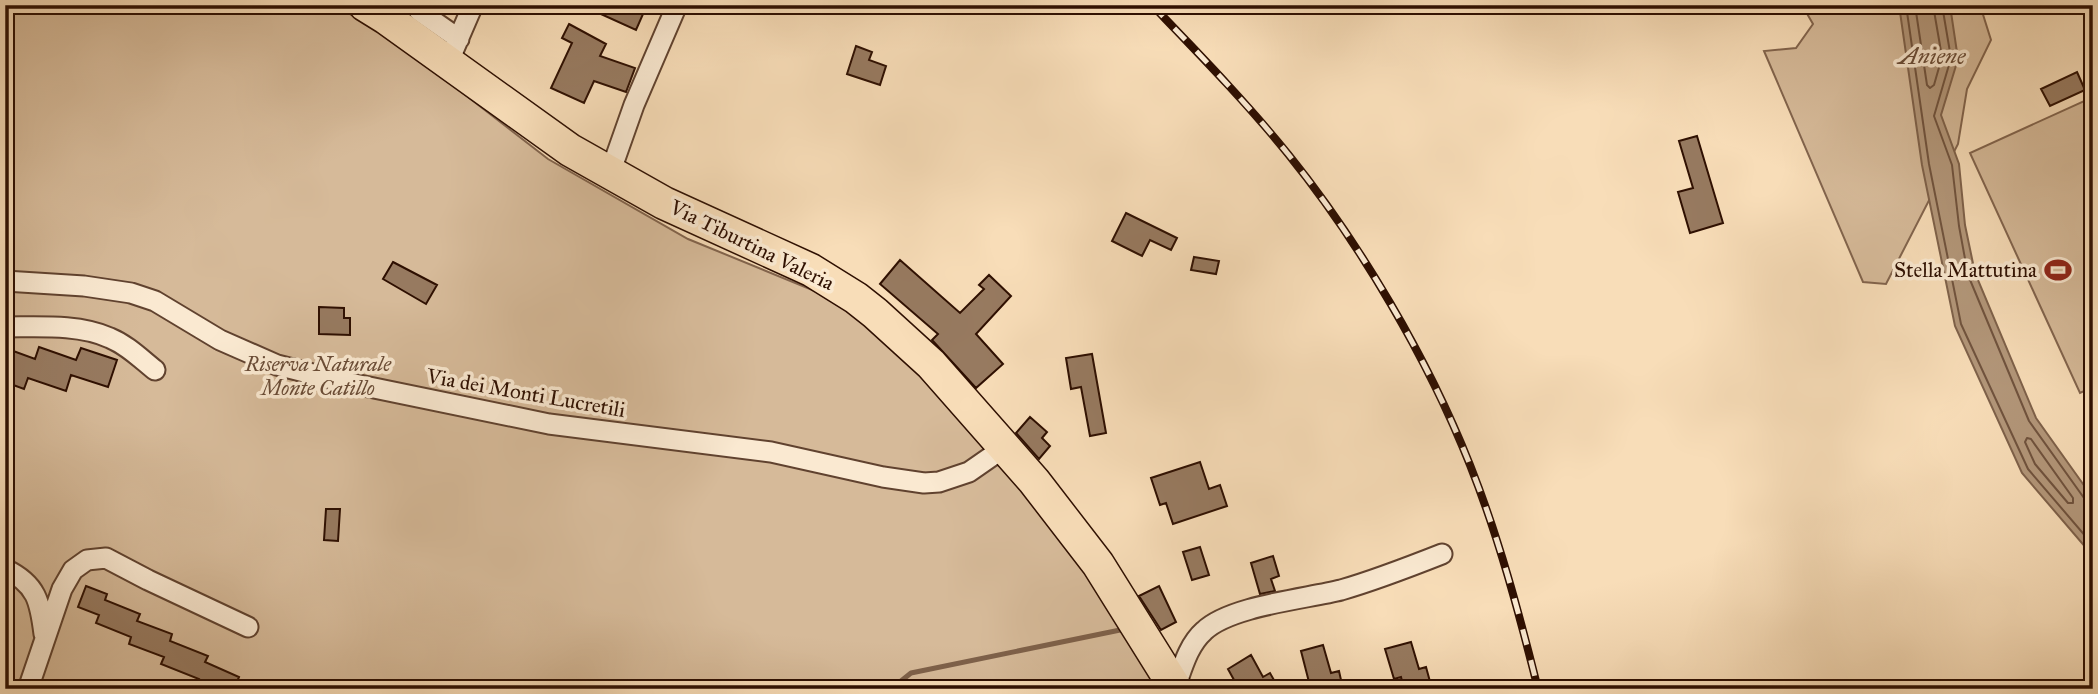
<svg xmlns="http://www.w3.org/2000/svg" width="2098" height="694" font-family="'IM FELL Great Primer',serif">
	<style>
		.green { fill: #d6ba99; stroke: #82644d; stroke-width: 2 }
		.water { fill: #b3977a; stroke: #7e614a; stroke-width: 2 }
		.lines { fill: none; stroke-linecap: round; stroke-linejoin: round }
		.shore { stroke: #70533e; stroke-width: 2 }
		.stream { stroke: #7e614a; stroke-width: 5 }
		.building { fill: #977a60; stroke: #2e0f01; stroke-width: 2 }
		.street-casing { stroke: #60422f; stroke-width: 23 }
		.primary-casing { stroke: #2e0f01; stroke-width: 35 }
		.street { stroke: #fae9d1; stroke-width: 19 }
		.primary { stroke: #f8ddb8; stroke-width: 32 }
		.rail-casing { stroke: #2e0f01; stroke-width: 8 }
		.rail { stroke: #fae9d1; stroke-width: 5; stroke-dasharray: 16; stroke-linecap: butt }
		.labels { text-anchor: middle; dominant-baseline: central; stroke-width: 7; stroke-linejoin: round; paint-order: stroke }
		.street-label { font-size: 21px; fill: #2e0f01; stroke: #fae9d1 }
		.poi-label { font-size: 21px; fill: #2e0f01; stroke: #fae9d1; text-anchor: end }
		.park-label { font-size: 21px; font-style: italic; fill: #694b36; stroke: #fae9d1 }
		.water-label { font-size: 23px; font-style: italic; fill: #6a4c37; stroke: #fae9d1 }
	</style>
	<rect width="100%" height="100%" fill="#f8ddb8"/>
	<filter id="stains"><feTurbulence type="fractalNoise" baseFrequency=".00286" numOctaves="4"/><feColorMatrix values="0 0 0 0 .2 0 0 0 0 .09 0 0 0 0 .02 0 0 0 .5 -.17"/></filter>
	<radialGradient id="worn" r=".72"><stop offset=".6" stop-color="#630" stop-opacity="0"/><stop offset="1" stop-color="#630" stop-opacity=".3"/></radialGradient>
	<path class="green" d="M5 5H334L393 39 548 159 688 239 849 305 939 389 1057 527 1158 689H5Z
		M1802 5H1980L1991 40 1967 89 1958 144 1886 284 1863 282 1764 51 1796 48 1813 24Z
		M2093 97V387L2080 393 1970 153Z"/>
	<path class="water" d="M1899 5H1948L1951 12 1958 59 1941 115 1959 164 1965 225 1975 273 2036 418 2093 498V556L2022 473 1955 326 1922 165Z"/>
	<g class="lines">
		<path class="shore" d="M1906 5 1929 164 1961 324 2028 469 2093 545
			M1915 5 1927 85 1930 88 1934 85 1942 57 1933 5
			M1942 5 1951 58 1934 116 1952 165 1959 226 1968 275 2029 421 2084 498 2093 501
			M2027 438 2031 439 2073 498V503H2068L2035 464 2025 442Z"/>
		<path class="stream" d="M891 689 911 673 1125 629"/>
	</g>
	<path class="building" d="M581 5H647L636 30Z
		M569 24 606 44 600 56 635 68 626 92 594 81 584 103 551 88 572 43 562 38Z
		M856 46 872 52 869 60 886 66 880 85 847 74Z
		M2077 72 2085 90 2050 106 2041 89Z
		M1697 136 1723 223 1690 233 1678 192 1693 188 1679 141Z
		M1126 213 1177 238 1171 250 1150 240 1142 256 1112 241Z
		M1194 257 1219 261 1216 274 1191 270Z
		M900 260 960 313 984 289 979 285 989 275 1011 296 976 334 1003 364 976 388 932 340 938 334 880 284Z
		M393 262 437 285 426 304 383 279Z
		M319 307 344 308V318H350V335L319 334Z
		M39 347 76 360 81 348 117 360 108 387 71 375 66 391 28 378 24 389 5 382V348L35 359Z
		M1092 354 1106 433 1090 436 1081 387 1071 389 1066 358Z
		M1030 417 1047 432 1042 438 1050 446 1039 459 1016 433Z
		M1200 462 1209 489 1220 485 1227 506 1173 524 1166 503 1160 505 1151 478Z
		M326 509H340L338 541 324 540Z
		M1200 547 1209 575 1192 580 1183 552Z
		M1273 556 1279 576 1271 579 1275 591 1260 594 1251 563Z
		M86 586 107 594 105 600 140 614 137 621 172 634 170 641 208 656 205 662 239 677 234 689H208L197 684 199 679 161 664 164 657 129 644 131 637 96 623 99 615 78 607Z
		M1159 586 1176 622 1161 630 1139 596Z
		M1411 642 1419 669 1426 667 1432 689H1404L1401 677 1394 679 1385 649Z
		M1323 645 1331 673 1339 671 1343 689H1317L1315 681 1309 682 1301 651Z
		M1251 655 1263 677 1270 673 1279 689H1239L1228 669Z"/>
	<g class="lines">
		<defs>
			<path id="street" d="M419 11 459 39
				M448 63 473 5
				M610 173 634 105 677 5
				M5 281 84 286 131 293 155 301 220 340 277 365 340 381 549 424 771 452 883 477 924 483 939 482 969 472 1005 447
				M5 327C39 327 79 324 110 338 127 345 140 358 155 370
				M5 569C37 584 40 602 44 634
				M1175 688C1182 669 1188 645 1204 631 1230 606 1305 599 1341 590 1376 580 1409 567 1442 554
				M28 689 62 589 73 570 87 560 106 558 148 580 248 627"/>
			<path id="primary" d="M365 5 386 18 570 150 664 203 811 270 856 298 875 313 931 364 1034 481 1098 564 1176 689"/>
		</defs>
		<use href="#street" class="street-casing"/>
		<use href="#primary" class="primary-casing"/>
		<use href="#street" class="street"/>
		<use href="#primary" class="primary"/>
		<defs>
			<path id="rail" d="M1152 5C1199 54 1246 102 1288 154 1360 243 1428 359 1470 465 1499 538 1519 613 1538 689"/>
		</defs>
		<use href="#rail" class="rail-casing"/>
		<use href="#rail" class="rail"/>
	</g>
	<defs>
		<symbol id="stadium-bare" viewBox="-9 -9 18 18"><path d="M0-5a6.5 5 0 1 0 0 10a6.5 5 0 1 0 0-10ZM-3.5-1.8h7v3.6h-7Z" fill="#8f2418" stroke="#fae9d1" stroke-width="2.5" paint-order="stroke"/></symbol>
	</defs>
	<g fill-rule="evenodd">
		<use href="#stadium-bare" x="2039" y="251" width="38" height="38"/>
	</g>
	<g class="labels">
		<g class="street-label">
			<text transform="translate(752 245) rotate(26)">Via Tiburtina Valeria</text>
			<text transform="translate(526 393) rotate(10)">Via dei Monti Lucretili</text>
		</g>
		<g class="poi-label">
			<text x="2037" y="270">Stella Mattutina</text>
		</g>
		<g class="park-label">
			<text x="318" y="364">Riserva Naturale<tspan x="318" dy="24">Monte Catillo</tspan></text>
		</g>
		<g class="water-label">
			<text x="1932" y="56">Aniene</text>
		</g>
	</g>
	<rect width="2098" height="694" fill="none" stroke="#f8ddb8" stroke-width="28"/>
	<rect x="7" y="7" width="2084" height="680" fill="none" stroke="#2e0f01" stroke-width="3.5"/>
	<rect x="14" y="14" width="2070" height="666" fill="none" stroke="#2e0f01" stroke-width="2"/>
	<rect width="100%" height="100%" filter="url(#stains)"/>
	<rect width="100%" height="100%" fill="url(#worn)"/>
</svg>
